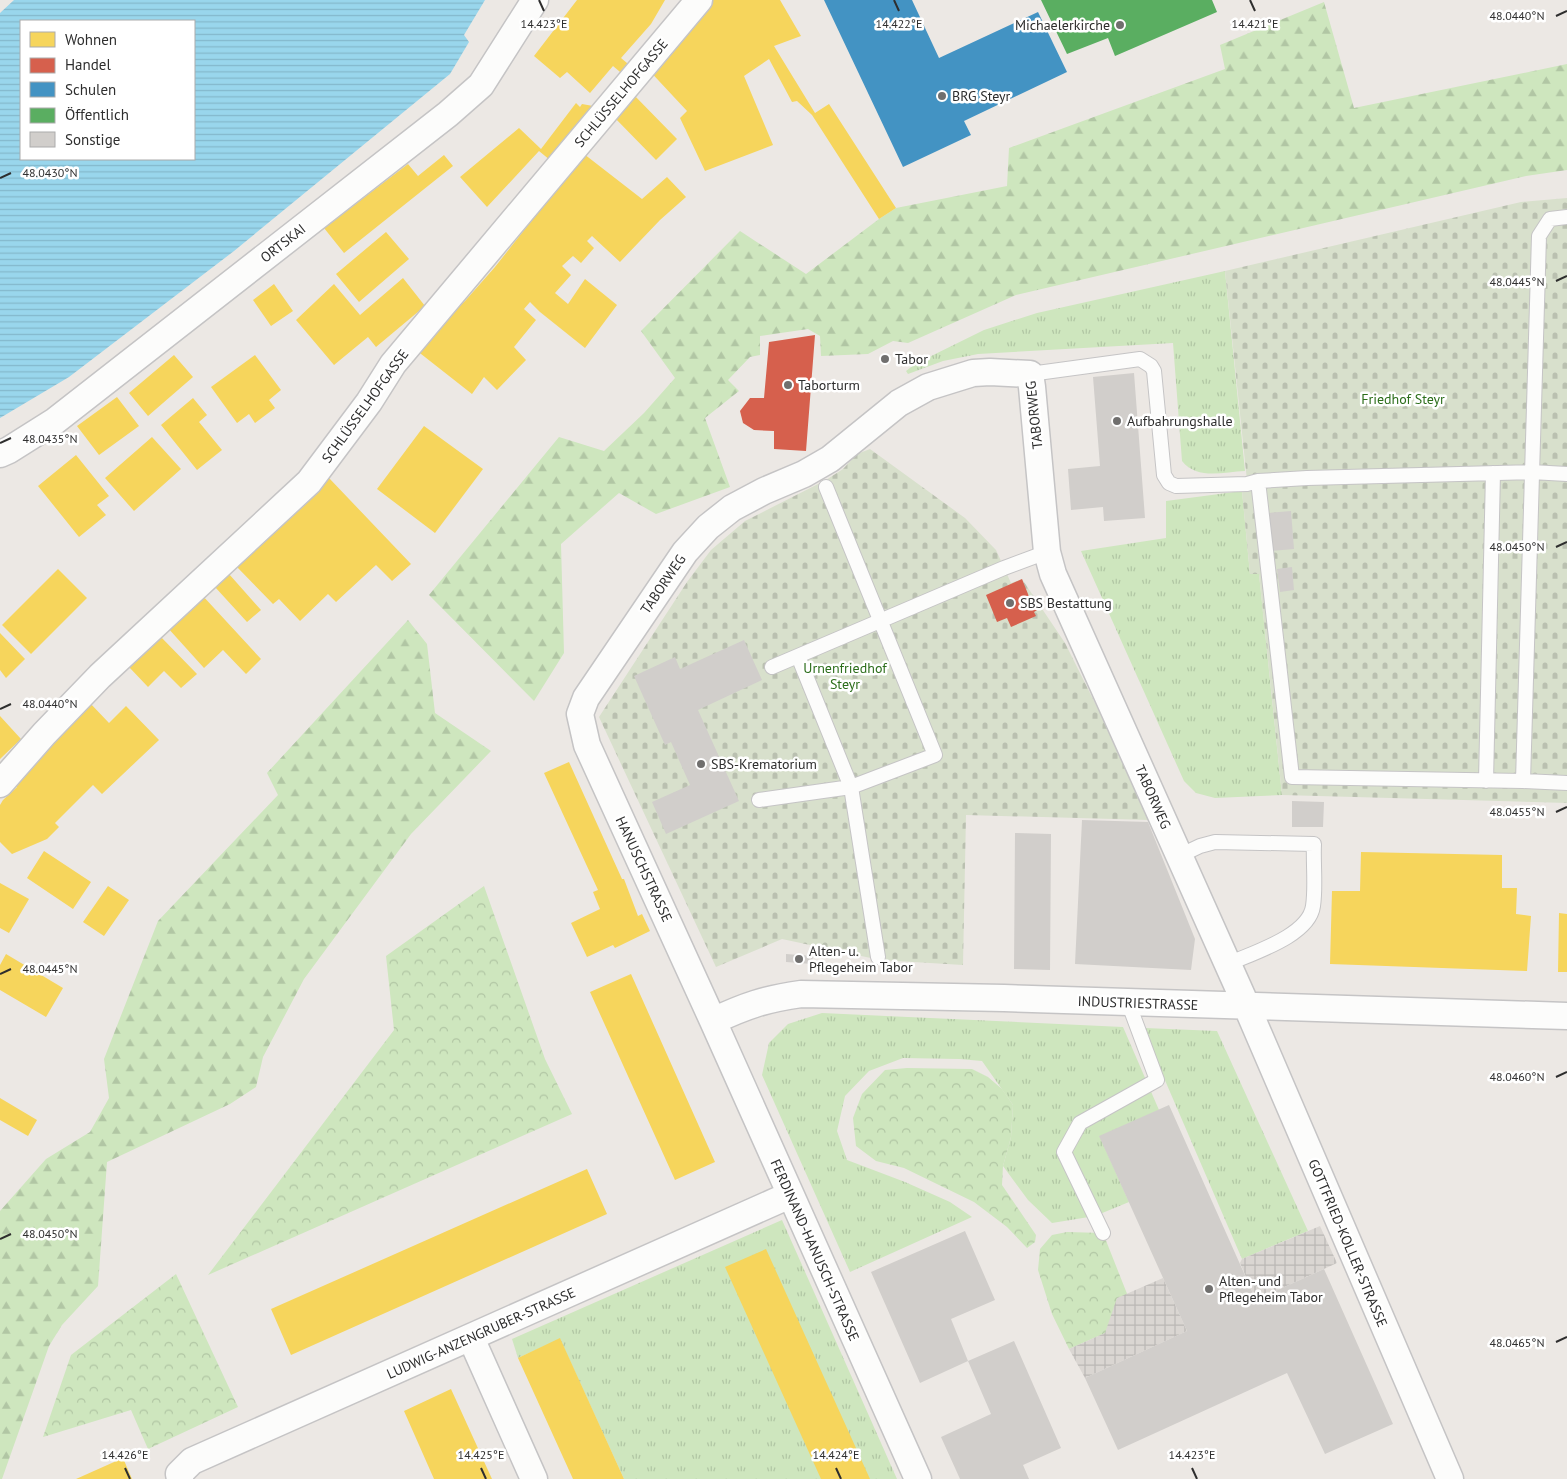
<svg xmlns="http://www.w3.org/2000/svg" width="1567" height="1479" font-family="'PT Sans',sans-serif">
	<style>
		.grass { fill: url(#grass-tufts) }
		.forest { fill: url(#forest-firs) }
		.cemetery { fill: url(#cemetery-stones) }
		.park { fill: url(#park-crowns) }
		.plaza { fill: url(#plaza-grid) }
		.water { fill: url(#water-rules); fill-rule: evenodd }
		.homes { fill: #f6d55c }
		.shops { fill: #d6604d }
		.schools { fill: #4393c3 }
		.public { fill: #5aae61 }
		.building { fill: #d1cecb }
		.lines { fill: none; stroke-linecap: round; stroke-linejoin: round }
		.lane-casing { stroke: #c5c4c5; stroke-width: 16 }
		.street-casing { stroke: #c5c4c5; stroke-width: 29 }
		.lane { stroke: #fcfcfb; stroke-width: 14 }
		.street { stroke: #fcfcfb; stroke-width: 26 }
		.ticks { fill: none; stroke: #2e2e2e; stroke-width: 2 }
		.poi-dot { fill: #706f6e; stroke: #fff; stroke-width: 2 }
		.labels { text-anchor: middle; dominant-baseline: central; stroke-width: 5; stroke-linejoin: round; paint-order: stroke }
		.poi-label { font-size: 14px; fill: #2e2e2e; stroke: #fff; text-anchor: start }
		.street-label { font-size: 14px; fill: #2e2e2e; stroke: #fff }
		.park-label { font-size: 14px; fill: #2c6e1b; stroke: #fff }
		.ticks-label { font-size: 12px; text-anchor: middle; fill: #2e2e2e; stroke: #fff; stroke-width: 5; stroke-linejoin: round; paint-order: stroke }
	</style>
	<defs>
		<pattern id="grass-tufts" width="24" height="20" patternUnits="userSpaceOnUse" patternTransform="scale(1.25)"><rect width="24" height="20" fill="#cee6be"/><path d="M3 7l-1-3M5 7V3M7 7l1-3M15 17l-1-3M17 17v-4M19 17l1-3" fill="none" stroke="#b1c6a4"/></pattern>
		<pattern id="forest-firs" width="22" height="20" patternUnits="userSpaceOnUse" patternTransform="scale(1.25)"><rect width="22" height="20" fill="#cee6be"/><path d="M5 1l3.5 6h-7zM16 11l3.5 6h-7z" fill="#b1c6a4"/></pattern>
		<pattern id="cemetery-stones" width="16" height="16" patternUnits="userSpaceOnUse" patternTransform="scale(1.25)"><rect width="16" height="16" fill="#d8e0cc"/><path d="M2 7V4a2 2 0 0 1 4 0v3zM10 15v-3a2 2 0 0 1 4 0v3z" fill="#bac0b0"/></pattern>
		<pattern id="park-crowns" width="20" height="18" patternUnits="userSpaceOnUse" patternTransform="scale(1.25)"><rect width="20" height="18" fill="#cee6be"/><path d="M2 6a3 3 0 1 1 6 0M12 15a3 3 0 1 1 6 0" fill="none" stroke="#b1c6a4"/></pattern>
		<pattern id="plaza-grid" width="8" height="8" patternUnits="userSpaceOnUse" patternTransform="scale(1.25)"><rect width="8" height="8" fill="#dad6d2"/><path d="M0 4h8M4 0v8" fill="none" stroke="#bbb8b5"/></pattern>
		<pattern id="water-rules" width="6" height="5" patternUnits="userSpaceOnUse" patternTransform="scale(1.25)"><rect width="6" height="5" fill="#99d6ec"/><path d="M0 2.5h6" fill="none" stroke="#84b8cb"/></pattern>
	</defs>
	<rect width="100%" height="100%" fill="#ece8e4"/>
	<path class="grass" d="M1225 271 1245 471C1223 472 1197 480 1182 461L1173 343 978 354 943 361 908 374 906 371 915 364 984 330 1037 313Z
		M1242 491 1250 574H1259L1282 795 1215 798 1196 793 1184 781 1081 551 1166 538V501Z
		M822 1013 1123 1027 1159 1110 1100 1137 1129 1202 1095 1216 1052 1223 1028 1200 1003 1166 1011 1137 1013 1105 982 1061 959 1059 903 1058 869 1071 845 1096 837 1131 847 1160 905 1182 950 1202 972 1217 850 1272 762 1075 769 1043 788 1024Z
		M1145 1028 1217 1031 1308 1231 1242 1259 1164 1078Z
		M782 1220 897 1479H624L560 1339 518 1358 512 1339Z"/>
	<path class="forest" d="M1324 2 1354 108 1567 64V170L1526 176 1016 295 908 343 893 341 868 354 821 356 820 336 808 329 760 336V355L750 357 728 380 739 391 705 418 730 487 656 514 619 493 561 544 564 653 534 701 429 595 559 437 604 451 644 413 675 378 641 331 740 231 806 274 879 219 896 208 1007 186 1009 148 1225 69 1220 45Z
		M408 620 427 644 435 713 491 751 411 834 304 979 263 1057 256 1087 230 1104 107 1162 98 1286 62 1325 49 1346 2 1479H0V1211L46 1159 90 1132 109 1098 104 1059 158 921 278 795 267 773Z"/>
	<path class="cemetery" d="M1567 198V803L1282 795 1259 574H1250L1242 491 1248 490 1225 271 1521 202Z
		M870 449 965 518 996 550 1011 583 1022 579 1065 643 1107 727 1149 820 966 815 963 965 880 960 782 939 716 967 599 717 687 582 711 550 745 521 826 480 843 469 857 454Z"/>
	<path class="park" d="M484 886 545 1059 572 1114 208 1275 394 1030 386 956Z
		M907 1068 972 1069 988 1077 1002 1089 1013 1105 1011 1137 1003 1166 1002 1185 1036 1235 1035 1242 1027 1248 1007 1227 974 1202 904 1168 876 1161 856 1146 853 1118 862 1094 885 1070Z
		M1067 1232 1103 1233 1137 1319 1069 1349 1052 1314 1038 1270 1040 1249 1052 1235Z
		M176 1274 238 1407 148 1449 131 1410 43 1437 71 1355Z"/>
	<path class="plaza" d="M1320 1226 1337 1263 1256 1300 1240 1263 1242 1259Z
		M1163 1278 1187 1331 1085 1378 1069 1349 1105 1333 1117 1298Z"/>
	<path class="water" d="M14 0H485L464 35 469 42 450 74 234 251 69 377 0 418V13ZM21 21H194V159H21Z"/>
	<path class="homes" d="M577 0H665L651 24 621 58 633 68 626 77 613 66 590 93 567 72 560 78 534 56Z
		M702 0H780L801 36 774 46 815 113 829 104 896 208 879 219 812 115 797 101 792 102 769 59 744 76 773 145 705 171 680 118 687 111 645 66Z
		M632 93 677 139 656 160 612 115Z
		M576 103 580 107 582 104 593 106 556 165 539 151 487 207 460 177 519 128 541 149Z
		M584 154 642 199 667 177 686 197 660 220 620 262 592 236 587 241 594 248 581 263 573 256 562 266 571 275 555 293 568 304 585 279 617 305 585 348 540 312 530 302 524 309 536 320 514 347 526 360 497 390 484 377 472 394 416 350 433 329 465 301 495 267Z
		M444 155 453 166 344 253 324 228 408 164 418 176Z
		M386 232 409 259 359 302 336 274Z
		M403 278 425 306 376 347 368 337 334 365 296 320 334 284 360 315Z
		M274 284 293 311 271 326 253 300Z
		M174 355 193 377 148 416 129 393Z
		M255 355 281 390 269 400 275 408 255 423 249 414 237 423 211 387Z
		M117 397 139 426 99 455 77 426Z
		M193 398 207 415 199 422 222 450 197 470 161 425Z
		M424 426 483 469 435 533 377 489Z
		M152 437 181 469 134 511 105 478Z
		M76 455 109 496 97 505 106 515 79 537 38 486Z
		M329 478 411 564 392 581 376 565 336 602 328 594 300 621 279 599 273 604 237 567Z
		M58 569 87 598 31 654 2 625Z
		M229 574 261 610 247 622 215 587Z
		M202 595 261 659 246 674 223 650 204 668 167 627Z
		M0 633 25 659 6 678 0 670Z
		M160 636 197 674 181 688 164 671 148 687 129 667Z
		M89 702 109 723 126 706 159 740 102 794 93 785 55 823 59 827 47 839 12 854 0 842V805L3 800 17 787 10 781Z
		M0 716 21 739 0 759Z
		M569 762 622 879H624L638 916 642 914 650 931 615 948 613 945 587 957 571 923 600 909 593 892 598 890 544 773Z
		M44 851 91 882 73 909 27 878Z
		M1361 852 1502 855V888H1517L1516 914 1531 916 1527 971 1330 964 1332 891H1360Z
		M0 883 29 899 9 933 0 928Z
		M108 886 129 900 104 936 83 922Z
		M1559 913 1567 914V972H1558Z
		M6 954 63 988 46 1017 0 990V965Z
		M631 974 715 1162 675 1180 590 992Z
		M0 1098 37 1120 28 1136 0 1120Z
		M587 1169 607 1214 291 1355 271 1309Z
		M766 1249 870 1479H821L725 1267Z
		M560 1338 624 1479H573L518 1358Z
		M451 1389 492 1479H434L404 1411Z
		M123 1458 132 1479H76Z"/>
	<path class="shops" d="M815 335 806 451 774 449V431L754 430 743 423 740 411 750 398H764L769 342Z
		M1022 579 1032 604 1037 603 1039 609 1034 612 1036 616 1011 627 1007 618 997 622 986 595Z"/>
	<path class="schools" d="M824 0H912L939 58 1038 12 1067 72 964 121 971 135 903 167Z"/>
	<path class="public" d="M1041 0H1212L1217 12 1115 56 1108 38 1067 54Z"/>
	<path class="building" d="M1134 373 1145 518 1104 521 1103 507 1071 510 1068 469 1100 466 1093 377Z
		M1291 511 1294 549 1271 551 1268 513Z
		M1292 567 1294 590 1280 592 1277 569Z
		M744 640 762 680 698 710 739 801 666 834 652 802 690 785 671 742 665 745 634 676 675 657 680 669Z
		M1292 801 1324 802 1323 827H1292Z
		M1082 820 1148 822 1195 939 1191 970 1075 964Z
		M1015 833 1051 834 1050 970 1014 969Z
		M786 954 813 956 812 964 786 962Z
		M1169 1105 1256 1300 1324 1269 1393 1424 1325 1454 1287 1373 1118 1450 1085 1378 1187 1331 1099 1136Z
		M965 1231 995 1300 951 1319 968 1361 920 1383 871 1272Z
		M1014 1341 1061 1448 1023 1465 1029 1479H960L941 1437 991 1414 968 1361Z"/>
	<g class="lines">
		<defs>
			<path id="lane" d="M1567 217 1550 219 1539 236 1523 781 1567 783
				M1030 374 1140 359 1151 366 1154 371 1164 475 1169 483 1176 486 1247 484 1258 481 1307 478 1531 472 1567 474
				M1258 481 1292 777 1523 781
				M798 656 851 787 878 957
				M772 667 1004 568 1047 552
				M1486 781 1493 473
				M759 800 851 787 935 755 826 487
				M1179 856 1200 846 1215 842 1314 844C1313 864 1316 886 1313 906 1309 936 1252 953 1228 964
				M1103 1233 1064 1152 1080 1123 1157 1080 1128 1002"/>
			<path id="street" d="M0 454 9 450 55 421 448 114 481 85 535 0
				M0 784 44 734 100 676 309 482 369 402 393 364 699 0
				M713 1021C745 1006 765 999 801 994L1004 998 1567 1016
				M471 1338 534 1479
				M180 1479 179 1474 192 1461 790 1195
				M918 1479 713 1021 587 745 580 714 586 698 685 552 708 527 732 508 764 491 804 474 830 459 899 403 928 387 973 373 990 372 1030 374 1032 387 1047 552 1053 574 1247 1007 1450 1479"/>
		</defs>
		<use href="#lane" class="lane-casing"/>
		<use href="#street" class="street-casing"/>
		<use href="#lane" class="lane"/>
		<use href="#street" class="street"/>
	</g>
	<path class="ticks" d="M539 0 544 11M894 0 899 11M1250 0 1255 11M1556 16 1567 11M0 178 11 173M1556 281 1567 276M0 443 11 438M1556 547 1567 542M0 709 11 704M1556 812 1567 807M0 974 11 969M1556 1077 1567 1072M0 1239 11 1234M1556 1342 1567 1337M125 1468 130 1479M481 1468 486 1479M836 1468 841 1479M1192 1468 1197 1479"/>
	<g class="poi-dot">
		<circle cx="1120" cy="25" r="5"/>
		<circle cx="942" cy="96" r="5"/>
		<circle cx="885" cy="359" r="5"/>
		<circle cx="788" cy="385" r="5"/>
		<circle cx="1117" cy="421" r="5"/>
		<circle cx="1010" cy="603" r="5"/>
		<circle cx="701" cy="764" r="5"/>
		<circle cx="799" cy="959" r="5"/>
		<circle cx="1209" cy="1289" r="5"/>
	</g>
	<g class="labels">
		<g class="poi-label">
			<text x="1110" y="25" text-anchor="end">Michaelerkirche</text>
			<text x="952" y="96">BRG Steyr</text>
			<text x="895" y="359">Tabor</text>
			<text x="798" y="385">Taborturm</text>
			<text x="1127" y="421">Aufbahrungshalle</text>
			<text x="1020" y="603">SBS Bestattung</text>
			<text x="711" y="764">SBS-Krematorium</text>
			<text x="809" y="951">Alten- u.<tspan x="809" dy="16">Pflegeheim Tabor</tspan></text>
			<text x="1219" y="1281">Alten- und<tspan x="1219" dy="16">Pflegeheim Tabor</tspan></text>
		</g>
		<g class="street-label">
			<text transform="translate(621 93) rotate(-50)">SCHLÜSSELHOFGASSE</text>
			<text transform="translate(283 243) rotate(-38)">ORTSKAI</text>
			<text transform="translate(365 406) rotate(-54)">SCHLÜSSELHOFGASSE</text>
			<text transform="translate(1034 415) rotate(-96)">TABORWEG</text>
			<text transform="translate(663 584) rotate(-56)">TABORWEG</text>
			<text transform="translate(1153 797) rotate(66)">TABORWEG</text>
			<text transform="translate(644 869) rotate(65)">HANUSCHSTRASSE</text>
			<text transform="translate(1138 1003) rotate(2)">INDUSTRIESTRASSE</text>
			<text transform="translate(1348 1243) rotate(67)">GOTTFRIED-KOLLER-STRASSE</text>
			<text transform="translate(815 1250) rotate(66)">FERDINAND-HANUSCH-STRASSE</text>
			<text transform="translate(481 1333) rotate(-24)">LUDWIG-ANZENGRUBER-STRASSE</text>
		</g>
		<g class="park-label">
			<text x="1403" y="399">Friedhof Steyr</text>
			<text x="845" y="668">Urnenfriedhof<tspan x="845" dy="16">Steyr</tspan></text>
		</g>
	</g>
	<g class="ticks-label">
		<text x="1517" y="20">48.0440°N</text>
		<text x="544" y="28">14.423°E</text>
		<text x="899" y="28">14.422°E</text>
		<text x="1255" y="28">14.421°E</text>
		<text x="50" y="177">48.0430°N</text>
		<text x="1517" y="286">48.0445°N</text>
		<text x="50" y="443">48.0435°N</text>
		<text x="1517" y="551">48.0450°N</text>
		<text x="50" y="708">48.0440°N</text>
		<text x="1517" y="816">48.0455°N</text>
		<text x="50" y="973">48.0445°N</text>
		<text x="1517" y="1081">48.0460°N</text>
		<text x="50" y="1238">48.0450°N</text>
		<text x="1517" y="1347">48.0465°N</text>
		<text x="125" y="1459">14.426°E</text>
		<text x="481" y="1459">14.425°E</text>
		<text x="836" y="1459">14.424°E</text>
		<text x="1192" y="1459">14.423°E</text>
	</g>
	<rect x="20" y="20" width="175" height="140" fill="#ffffff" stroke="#ababab"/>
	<rect x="30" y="32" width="25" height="15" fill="#f6d55c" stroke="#ababab"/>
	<text x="65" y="45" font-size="15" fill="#2e2e2e">Wohnen</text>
	<rect x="30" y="58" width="25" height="15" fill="#d6604d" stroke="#ababab"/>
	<text x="65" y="70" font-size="15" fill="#2e2e2e">Handel</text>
	<rect x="30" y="82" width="25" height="15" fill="#4393c3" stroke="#ababab"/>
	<text x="65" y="95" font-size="15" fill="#2e2e2e">Schulen</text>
	<rect x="30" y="108" width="25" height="15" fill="#5aae61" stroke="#ababab"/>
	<text x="65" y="120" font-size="15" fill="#2e2e2e">Öffentlich</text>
	<rect x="30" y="132" width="25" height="15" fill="#d1cecb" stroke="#ababab"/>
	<text x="65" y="145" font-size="15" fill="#2e2e2e">Sonstige</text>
</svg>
